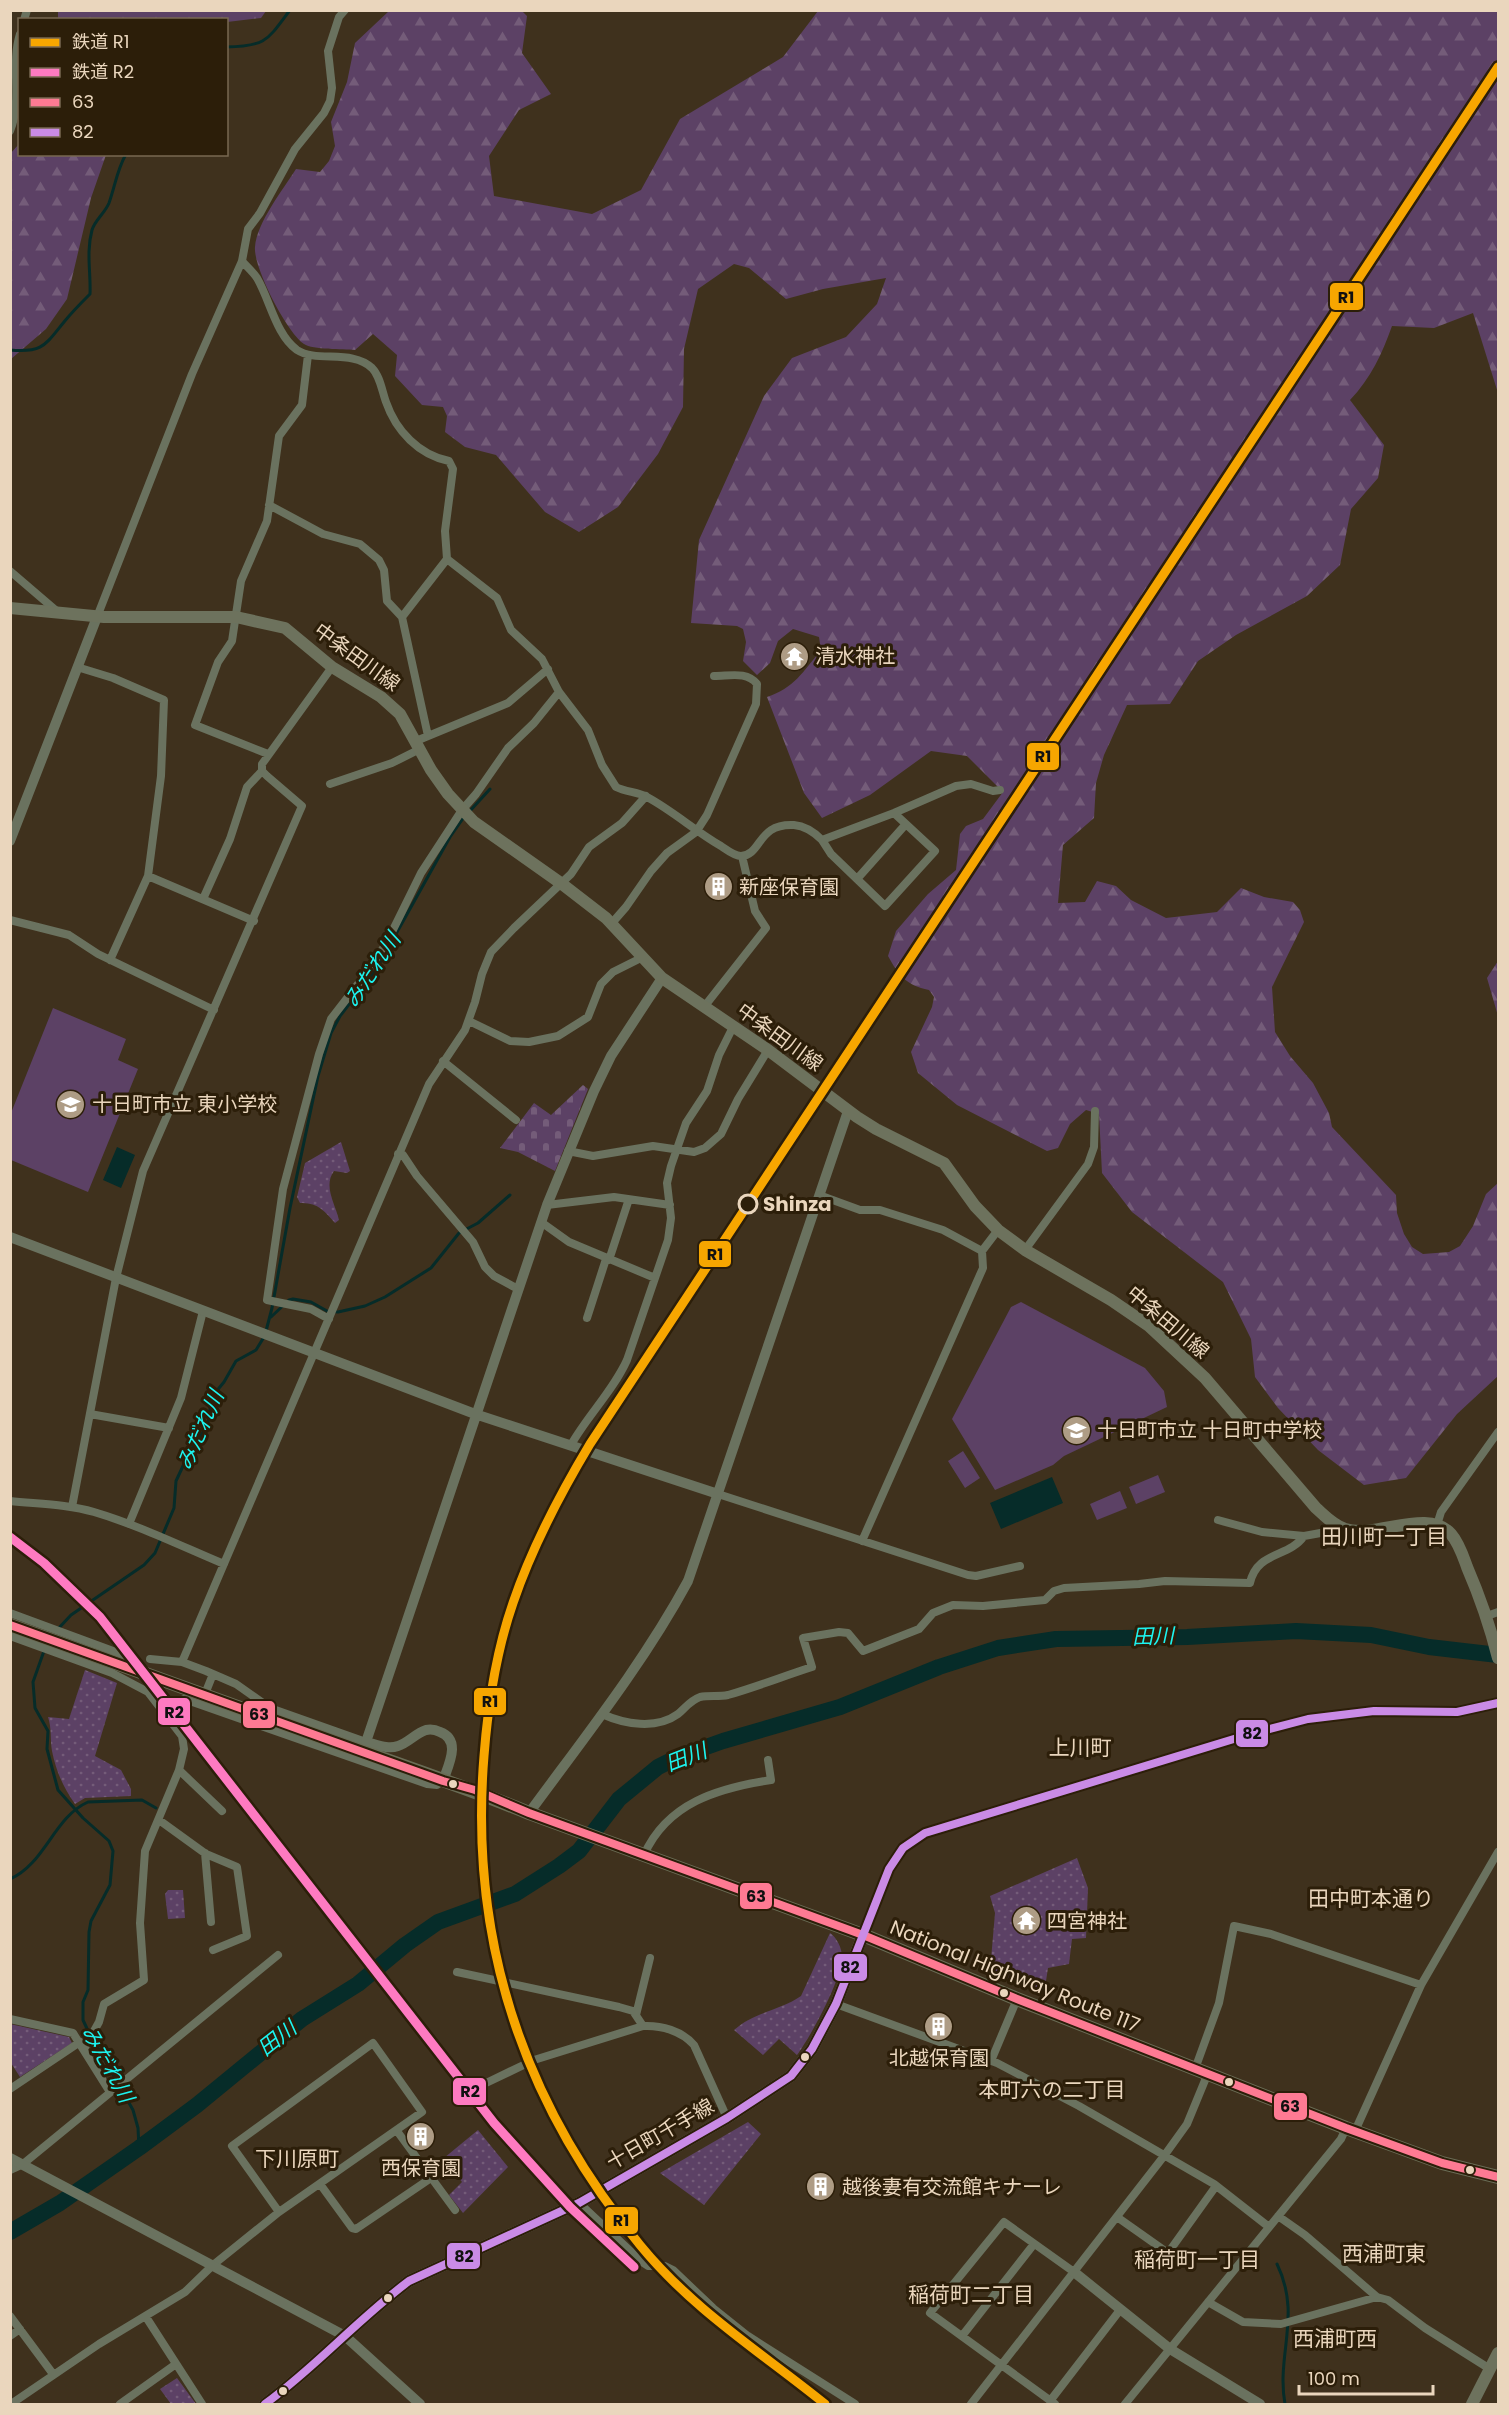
<svg xmlns="http://www.w3.org/2000/svg" width="1509" height="2415" font-family="Poppins,'Noto Sans JP',sans-serif">
	<style>
		.green { fill: url(#green-dots) }
		.forest { fill: url(#forest-firs) }
		.cemetery { fill: url(#cemetery-stones) }
		.pitch { fill: #5c4165 }
		.water { fill: #062c29 }
		.lines { fill: none; stroke-linecap: round; stroke-linejoin: round }
		.stream { stroke: #062c29; stroke-width: 3 }
		.river { stroke: #062c29; stroke-width: 16 }
		.minor { stroke: #6a725f; stroke-width: 8 }
		.tertiary { stroke: #6a725f; stroke-width: 10 }
		.secondary { stroke: #6d725d; stroke-width: 12 }
		.trunk { stroke: #6a6d56; stroke-width: 14 }
		.rail { stroke: #727264; stroke-width: 3; stroke-dasharray: 3 6; stroke-linecap: butt }
		.trunk-bridge { stroke: #6a6d56; stroke-width: 14 }
		.bus-1-casing { stroke: #2c1e09; stroke-width: 12 }
		.bus-2-casing { stroke: #2c1e09; stroke-width: 12 }
		.bus-1 { stroke: #fe7a93; stroke-width: 8 }
		.bus-2 { stroke: #ca8be6; stroke-width: 8 }
		.rail-1-casing { stroke: #2c1e09; stroke-width: 14 }
		.rail-2-casing { stroke: #2c1e09; stroke-width: 14 }
		.rail-1 { stroke: #f7a600; stroke-width: 9 }
		.rail-2 { stroke: #fe7ac1; stroke-width: 9 }
		.stop-dot { fill: #2c1e09; stroke: #ead6bd; stroke-width: 3 }
		.bus-dot { fill: #ead6bd; stroke: #2c1e09; stroke-width: 2 }
		.labels { text-anchor: middle; dominant-baseline: central; stroke-width: 6; stroke-linejoin: round; paint-order: stroke }
		.poi-label { font-size: 20px; fill: #ead6bd; stroke: #2c1e09; text-anchor: start }
		.street-label { font-size: 20px; fill: #ead6bd; stroke: #2c1e09 }
		.stop-label { font-size: 20px; font-weight: bold; fill: #ead6bd; stroke: #2c1e09; text-anchor: start }
		.water-label { font-size: 21px; font-style: italic; fill: #1cf4f0; stroke: #2c1e09 }
		.neighbourhood-label { font-size: 21px; fill: #ead6bd; stroke: #2c1e09 }
		.line-badge { stroke: #2c1e09; stroke-width: 2 }
		.pale-badge-label { font-size: 16px; text-anchor: middle; font-weight: bold; fill: #111 }
	</style>
	<defs>
		<pattern id="green-dots" width="8" height="8" patternUnits="userSpaceOnUse" patternTransform="scale(1.5)"><rect width="8" height="8" fill="#5c4165"/><path d="M2 2h.1M6 6h.1" fill="none" stroke="#745c79" stroke-width="1.8" stroke-linecap="round"/></pattern>
		<pattern id="forest-firs" width="22" height="20" patternUnits="userSpaceOnUse" patternTransform="scale(1.5)"><rect width="22" height="20" fill="#5c4165"/><path d="M5 1l3.5 6h-7zM16 11l3.5 6h-7z" fill="#745c79"/></pattern>
		<pattern id="cemetery-stones" width="16" height="16" patternUnits="userSpaceOnUse" patternTransform="scale(1.5)"><rect width="16" height="16" fill="#5c4165"/><path d="M2 7V4a2 2 0 0 1 4 0v3zM10 15v-3a2 2 0 0 1 4 0v3z" fill="#745c79"/></pattern>
	</defs>
	<rect width="100%" height="100%" fill="#3f311d"/>
	<path class="green" d="M341 1142 350 1171 347 1173 334 1171C323 1186 335 1203 339 1220L335 1223C325 1211 317 1202 300 1203L297 1197 305 1163Z
		M85 1670 117 1683 95 1756 121 1770 131 1789V1796L85 1798 75 1804C63 1787 56 1771 52 1751 50 1739 52 1729 48 1717L69 1719Z
		M1077 1858 1088 1888 1086 1938 1072 1939 1069 1964 1048 1968 1044 1994 990 1971 995 1913 990 1896Z
		M168 1890H183L185 1918 168 1919 165 1894Z
		M830 1933C837 1938 842 1948 842 1957 842 1979 811 2036 797 2055L779 2039 763 2055 734 2030C754 2012 779 2011 801 1996Z
		M10 2024 69 2037 72 2043 20 2077 11 2063Z
		M748 2122 761 2134 704 2205 660 2173Z
		M478 2130 508 2167 463 2213 449 2195 462 2182 444 2158Z
		M177 2378 196 2404H171L160 2389Z"/>
	<path class="forest" d="M58 11V10L266 11 261 18 227 22 226 20 58 19Z
		M389 11H522L527 16 522 53 551 94 519 110 489 156 494 196 592 214 641 190 680 119 783 57 818 11H1498V393L1473 313 1434 328 1392 326C1382 354 1371 378 1350 400L1384 445 1378 478 1351 509 1340 565 1307 596 1236 635 1198 661 1170 704 1127 705 1104 755 1096 783 1094 818 1063 845 1058 903 1085 902 1097 881 1116 886 1131 900 1166 918 1217 912 1241 888 1264 897 1293 902 1300 910 1304 922 1272 987 1275 1032 1290 1056 1313 1083 1329 1113 1332 1127 1396 1195 1397 1213 1404 1234 1412 1247 1423 1254 1449 1252 1460 1246 1473 1226 1486 1194 1498 1183V1376L1457 1414 1406 1478 1364 1485 1318 1450 1278 1408 1255 1377 1251 1339 1223 1282 1132 1212 1102 1173 1099 1114 1086 1110 1070 1124 1058 1148 1047 1151 957 1105 918 1073 911 1052 932 1007 934 997 929 990C906 985 899 976 888 956L896 931 928 894 956 870 960 834 966 826 983 819 1003 792 967 756 931 751 870 795 822 818 804 793 767 697C794 688 803 672 821 650L819 637 793 629 778 641 770 663 757 675 743 661 746 642 743 629 737 626 691 623 699 540 764 396 792 358 846 337 877 304 886 278 823 289 786 299 749 268 734 264 698 289 684 349 683 407 658 454 618 507 579 532 545 512 496 455 465 447 445 432 447 416 443 407 422 405 395 376 397 355 373 334 355 350C343 349 313 350 304 344 287 333 253 267 255 247 257 222 283 190 296 169L320 172 329 161 335 146 331 122 347 82 355 43Z
		M19 144 20 154 106 155 91 198 67 299 46 329 11 359 10 154Z
		M1498 961V1016L1487 978Z"/>
	<path class="cemetery" d="M583 1085 588 1089 555 1171 518 1152 500 1148 534 1103 551 1115Z"/>
	<path class="pitch" d="M53 1008 126 1039 118 1060 138 1069 88 1192 11 1160V1113Z
		M1021 1302 1145 1368 1164 1391 1167 1407 1064 1456 1053 1465 995 1490 952 1419 1011 1307Z
		M963 1451 980 1478 965 1488 948 1461Z
		M1158 1475 1165 1492 1136 1504 1129 1487Z
		M1120 1491 1127 1508 1097 1520 1090 1504Z"/>
	<path class="water" d="M117 1147 135 1155 121 1188 103 1180Z
		M1052 1477 1063 1503 1001 1529 990 1503Z"/>
	<g class="lines">
		<path class="stream" d="M226 47C266 46 267 41 290 10
			M10 350C43 353 45 345 64 322 72 312 81 303 90 294 91 274 86 252 92 230 95 220 105 213 109 203 115 186 117 170 126 154
			M469 812 490 789
			M271 1317 289 1300 293 1299 311 1302 327 1311 338 1312 365 1306 385 1297 431 1268 459 1233 478 1223 510 1195
			M266 1331 272 1308 290 1208 318 1076 331 1033 340 1016 377 968 450 837 464 817
			M57 1630 71 1615 144 1565 155 1553 174 1508 176 1481 190 1451 206 1428 210 1416V1399L224 1382 236 1361 256 1350 264 1337
			M44 1651 33 1682 35 1708 48 1731 47 1749 58 1790 83 1818 109 1841 113 1851 110 1885 91 1921 89 1932 88 1990 83 2002V2020L89 2033
			M10 1879C45 1864 54 1817 88 1802L142 1800 156 1808
			M93 2039 133 2110 138 2128 139 2148
			M1277 2264C1302 2315 1276 2355 1285 2404"/>
		<path class="river" d="M10 2232 60 2203 139 2148 197 2105 302 2019 358 1984 405 1945 438 1922 515 1894 559 1866 579 1851 619 1799 658 1767 678 1757 723 1741 840 1707 939 1667 998 1648 1056 1639 1187 1637 1296 1631 1371 1635 1429 1647 1498 1655"/>
		<path class="minor" d="M24 20 27 10
			M10 131C23 99 10 66 20 34
			M242 261C247 267 253 272 257 278 270 300 276 335 297 350 317 363 352 349 372 368 380 376 382 391 386 402 396 431 419 455 449 461L453 469 445 531 447 559 497 598 511 630 542 659 559 692 588 730 602 765 616 787C626 792 638 792 647 797 673 811 695 831 721 846 727 850 734 856 741 856 762 855 757 823 794 825 806 826 814 832 822 840L894 813 956 786 971 784 993 791 1000 790
			M269 505 323 534 360 544 379 560 384 570 387 601 402 617 428 736
			M10 571 59 613
			M97 617 192 374 242 261 248 229 260 213 295 149 324 113 330 101 332 88 328 51 339 17 345 10
			M402 617 447 559
			M77 667 113 678 164 700 161 776 148 876 110 960
			M416 741 508 703 548 669
			M268 754 195 725 218 662 232 641 241 581 267 521 279 436 302 405 308 355
			M330 784 392 763 420 749
			M822 840 831 854 885 906 935 851 894 813
			M148 876 254 921
			M857 879 906 824
			M203 899 230 839 247 787 262 771
			M10 920 69 935 98 954 214 1010
			M612 923 626 907 651 871 667 853 696 832 707 815 756 704 757 684C747 671 730 676 714 676
			M704 1007 766 928 755 911 742 856
			M469 1021 510 1041 529 1042 558 1036 588 1017 601 984 613 972 643 957
			M443 1061 516 1120
			M568 1151 593 1156 653 1146 694 1152 705 1148 721 1134 738 1099 768 1050
			M398 1154 403 1155 417 1176 473 1242 485 1267 494 1276 518 1289
			M819 1195 860 1210H880L943 1230 982 1251
			M547 1205 614 1197 670 1205
			M541 1222 569 1242 655 1278
			M1025 1250 1088 1164 1094 1147 1095 1111
			M609 1260 629 1199
			M587 1318 606 1259
			M329 1319 311 1309 267 1300 283 1189 319 1054 331 1019 372 966 388 940 421 873 462 810 476 794 508 748 534 723 559 692
			M90 1414 169 1428
			M571 1445C588 1415 613 1391 627 1360L668 1240 671 1218 667 1183 671 1166 686 1123 707 1091 719 1055 733 1027
			M718 1494 968 1575 976 1576 1020 1566
			M10 1501C38 1504 67 1504 94 1512 138 1525 181 1546 224 1564
			M72 1507 116 1278 143 1171 302 806 267 776 262 771V764L332 667
			M1218 1520 1262 1532 1304 1536
			M129 1524 181 1398 203 1311
			M1437 1525 1441 1512 1498 1432
			M862 1541 983 1268 982 1251 998 1230
			M10 1613 124 1655
			M1487 1616 1498 1612
			M10 1636 112 1673 148 1692 182 1736 184 1749 179 1770 145 1851 140 1923 144 1980 104 2004 99 2022 84 2049
			M150 1659 182 1662 206 1671 236 1684 270 1708 366 1742
			M182 1662 429 1084 465 1030 475 1002 482 974 491 952 514 928 571 874 589 847 622 823 646 796
			M184 1699 427 1784 437 1785 443 1781
			M203 1699 213 1674
			M602 1714C624 1724 656 1730 678 1714 685 1708 691 1700 700 1697 709 1695 719 1697 728 1695 756 1687 784 1676 812 1667L803 1638 839 1632 848 1633 863 1651 919 1629 933 1613 953 1605 983 1606 1045 1600 1054 1591 1064 1588 1139 1584 1165 1581 1250 1583C1257 1551 1289 1558 1304 1536L1326 1532 1335 1524
			M179 1770 222 1811
			M159 1820 206 1854 237 1867 247 1936 213 1950
			M205 1853 211 1922
			M644 1855C667 1803 718 1788 771 1780L768 1760
			M457 1972 619 2007 633 2011 643 2026
			M836 2004 997 2063 1079 2106 1214 2184 1269 2227
			M636 2015 650 1958
			M10 2019 73 2033 110 2092
			M991 2061 1017 1999
			M1195 2069 1219 2003 1234 1926 1271 1934 1421 1985
			M484 2084 534 2060 643 2026C661 2025 682 2031 694 2045L727 2118
			M10 2089 80 2042
			M397 2131 455 2210
			M1355 2131 1421 1985 1498 1852
			M10 2170 23 2164 278 1955
			M320 2184 352 2228 356 2229 431 2178
			M579 2203 642 2262 648 2266H665L673 2270 713 2308 748 2336 855 2404
			M1278 2216 1305 2235 1377 2297 1388 2300 1425 2328 1490 2369
			M1117 2217 1168 2253 1216 2186
			M1208 2302 1243 2322 1281 2324 1377 2297
			M10 2316 53 2374
			M146 2317 202 2404
			M10 2336 20 2329
			M962 2336 1034 2244
			M1050 2401 1120 2310
			M11 2404 99 2344 185 2292 213 2265 279 2212 422 2112 373 2043 232 2146 279 2212
			M120 2404 176 2364
			M971 2404 1164 2156 1187 2124 1208 2073
			M1055 2404 930 2313 1004 2222 1074 2272
			M1125 2404 1341 2139 1346 2128"/>
		<path class="tertiary" d="M10 841 97 617
			M10 1237 475 1414 718 1494
			M443 1781C448 1766 462 1740 440 1732 436 1730 431 1729 426 1730 416 1733 408 1743 398 1746 387 1750 376 1744 366 1742L547 1205 594 1091 611 1056 662 978
			M529 1813C584 1738 643 1664 688 1581L848 1111
			M863 1935 889 1869 903 1848 925 1833 1247 1735 1308 1719 1374 1711 1457 1712 1498 1703
			M10 2158 345 2336 420 2404
			M1074 2272 1170 2349 1260 2404"/>
		<path class="secondary" d="M10 608 104 617H236L285 628 332 667 381 697 400 714 431 770 448 794 474 822 562 884 606 918 662 978 768 1050 857 1117 876 1129 944 1163 975 1206 998 1230 1025 1250 1111 1300 1149 1326 1205 1378 1316 1508C1325 1516 1333 1525 1345 1529 1376 1539 1428 1507 1451 1534 1459 1543 1463 1556 1467 1567 1480 1597 1490 1626 1498 1658
			M265 2404C316 2367 358 2319 409 2281L579 2203 727 2118 791 2076 812 2049 836 2004 863 1935
			M1472 2404 1498 2353"/>
		<path class="trunk" d="M321 1737C391 1762 461 1785 529 1813L863 1935 1017 1999 1346 2128 1442 2163 1498 2177"/>
		<path class="rail" d="M765 1181 590 1444C560 1494 532 1547 513 1603 496 1652 488 1704 484 1756 469 1939 523 2103 640 2245 692 2309 762 2353 825 2404"/>
		<path class="trunk-bridge" d="M10 1625 321 1737"/>
		<defs>
			<path id="bus-1" d="M10 1625 443 1781 475 1790 529 1813 863 1935 1017 1999 1346 2128 1442 2163 1498 2177"/>
			<path id="bus-2" d="M265 2404C316 2367 358 2319 409 2281L579 2203 727 2118 791 2076 812 2049 836 2004 889 1869 903 1848 925 1833 1247 1735 1308 1719 1374 1711 1457 1712 1498 1703"/>
		</defs>
		<use href="#bus-1" class="bus-1-casing"/>
		<use href="#bus-2" class="bus-2-casing"/>
		<use href="#bus-1" class="bus-1"/>
		<use href="#bus-2" class="bus-2"/>
		<defs>
			<path id="rail-1" d="M825 2404C762 2353 692 2309 640 2245 523 2103 469 1939 484 1756 488 1704 496 1652 513 1603 532 1547 560 1494 590 1444L1498 67"/>
			<path id="rail-2" d="M10 1537 44 1563 100 1617 494 2123 570 2207 634 2267"/>
		</defs>
		<use href="#rail-1" class="rail-1-casing"/>
		<use href="#rail-2" class="rail-2-casing"/>
		<use href="#rail-1" class="rail-1"/>
		<use href="#rail-2" class="rail-2"/>
	</g>
	<defs>
		<symbol id="temple-disc" viewBox="-11 -11 22 22"><circle r="9.5" fill="#ae9c85" stroke="#2c1e09"/><path d="M0-6L5-2H3V0L6.5 2.5H4V6H1.5V3h-3V6H-4V2.5H-6.5L-3 0V-2H-5Z" fill="#fff"/></symbol>
		<symbol id="building-disc" viewBox="-11 -11 22 22"><circle r="9.5" fill="#ae9c85" stroke="#2c1e09"/><path d="M-4-6H4V6H1V3H-1V6H-4ZM-2.5-4.3h1.7v1.8h-1.7ZM.8-4.3h1.7v1.8H.8ZM-2.5-1h1.7V.8h-1.7ZM.8-1h1.7V.8H.8Z" fill="#fff"/></symbol>
		<symbol id="school-disc" viewBox="-11 -11 22 22"><circle r="9.5" fill="#ae9c85" stroke="#2c1e09"/><path d="M0-5L7-2L0 1L-7-2ZM-4 1L0 2.5L4 1V4Q0 6-4 4Z" fill="#fff"/></symbol>
	</defs>
	<g fill-rule="evenodd">
		<use href="#temple-disc" x="778" y="640" width="33" height="33"/>
		<use href="#building-disc" x="702" y="870" width="33" height="33"/>
		<use href="#school-disc" x="54" y="1088" width="33" height="33"/>
		<use href="#school-disc" x="1060" y="1414" width="33" height="33"/>
		<use href="#temple-disc" x="1010" y="1904" width="33" height="33"/>
		<use href="#building-disc" x="922" y="2010" width="33" height="33"/>
		<use href="#building-disc" x="404" y="2120" width="33" height="33"/>
		<use href="#building-disc" x="804" y="2170" width="33" height="33"/>
	</g>
	<circle class="stop-dot" cx="748" cy="1204" r="9"/>
	<g class="bus-dot">
		<circle cx="453" cy="1784" r="5"/>
		<circle cx="1004" cy="1993" r="5"/>
		<circle cx="805" cy="2057" r="5"/>
		<circle cx="1229" cy="2082" r="5"/>
		<circle cx="1470" cy="2170" r="5"/>
		<circle cx="388" cy="2298" r="5"/>
		<circle cx="283" cy="2391" r="5"/>
	</g>
	<g class="labels">
		<g class="poi-label">
			<text x="815" y="656">清水神社</text>
			<text x="739" y="887">新座保育園</text>
			<text x="92" y="1104">十日町市立 東小学校</text>
			<text x="1097" y="1430">十日町市立 十日町中学校</text>
			<text x="1047" y="1921">四宮神社</text>
			<text x="939" y="2058" text-anchor="middle">北越保育園</text>
			<text x="421" y="2168" text-anchor="middle">西保育園</text>
			<text x="842" y="2187">越後妻有交流館キナーレ</text>
		</g>
		<g class="street-label">
			<text transform="translate(357 657) rotate(36)">中条田川線</text>
			<text transform="translate(780 1037) rotate(36)">中条田川線</text>
			<text transform="translate(1168 1322) rotate(40)">中条田川線</text>
			<text transform="translate(1015 1976) rotate(22)">National Highway Route 117</text>
			<text transform="translate(660 2134) rotate(-30)">十日町千手線</text>
		</g>
		<g class="stop-label">
			<text x="763" y="1204">Shinza</text>
		</g>
		<g class="water-label">
			<text transform="translate(372 970) rotate(-57)">みだれ川</text>
			<text transform="translate(200 1430) rotate(-66)">みだれ川</text>
			<text transform="translate(1153 1636) rotate(-2)">田川</text>
			<text transform="translate(686 1757) rotate(-21)">田川</text>
			<text transform="translate(277 2038) rotate(-38)">田川</text>
			<text transform="translate(108 2064) rotate(61)">みだれ川</text>
		</g>
		<g class="neighbourhood-label">
			<text x="1384" y="1536">田川町一丁目</text>
			<text x="1080" y="1747">上川町</text>
			<text x="1371" y="1898">田中町本通り</text>
			<text x="1052" y="2089">本町六の二丁目</text>
			<text x="297" y="2158">下川原町</text>
			<text x="1384" y="2253">西浦町東</text>
			<text x="1197" y="2259">稲荷町一丁目</text>
			<text x="971" y="2294">稲荷町二丁目</text>
			<text x="1335" y="2338">西浦町西</text>
		</g>
	</g>
	<g class="line-badge">
		<rect x="1329" y="282" width="35" height="29" rx="6" fill="#f7a600"/>
		<rect x="1026" y="742" width="34" height="29" rx="6" fill="#f7a600"/>
		<rect x="698" y="1240" width="34" height="28" rx="6" fill="#f7a600"/>
		<rect x="473" y="1687" width="34" height="29" rx="6" fill="#f7a600"/>
		<rect x="157" y="1697" width="34" height="29" rx="6" fill="#fe7ac1"/>
		<rect x="242" y="1700" width="34" height="29" rx="6" fill="#fe7a93"/>
		<rect x="1235" y="1719" width="34" height="29" rx="6" fill="#ca8be6"/>
		<rect x="739" y="1882" width="34" height="28" rx="6" fill="#fe7a93"/>
		<rect x="833" y="1953" width="35" height="29" rx="6" fill="#ca8be6"/>
		<rect x="452" y="2077" width="35" height="29" rx="6" fill="#fe7ac1"/>
		<rect x="1273" y="2092" width="35" height="29" rx="6" fill="#fe7a93"/>
		<rect x="604" y="2206" width="35" height="29" rx="6" fill="#f7a600"/>
		<rect x="446" y="2242" width="35" height="28" rx="6" fill="#ca8be6"/>
	</g>
	<g class="pale-badge-label">
		<text x="1346" y="303">R1</text>
		<text x="1043" y="762">R1</text>
		<text x="715" y="1260">R1</text>
		<text x="490" y="1707">R1</text>
		<text x="174" y="1718">R2</text>
		<text x="259" y="1720">63</text>
		<text x="1252" y="1739">82</text>
		<text x="756" y="1902">63</text>
		<text x="850" y="1973">82</text>
		<text x="470" y="2097">R2</text>
		<text x="1290" y="2112">63</text>
		<text x="621" y="2226">R1</text>
		<text x="464" y="2262">82</text>
	</g>
	<rect width="1509" height="2415" fill="none" stroke="#ead6bd" stroke-width="24"/>
	<rect x="18" y="18" width="210" height="138" fill="#2c1e09" stroke="#786851" stroke-width="1.5"/>
	<rect x="30" y="38" width="30" height="9" fill="#f7a600" stroke="#786851" stroke-width="1.5"/>
	<text x="72" y="48" font-size="18" fill="#ead6bd">鉄道 R1</text>
	<rect x="30" y="68" width="30" height="9" fill="#fe7ac1" stroke="#786851" stroke-width="1.5"/>
	<text x="72" y="78" font-size="18" fill="#ead6bd">鉄道 R2</text>
	<rect x="30" y="98" width="30" height="9" fill="#fe7a93" stroke="#786851" stroke-width="1.5"/>
	<text x="72" y="108" font-size="18" fill="#ead6bd">63</text>
	<rect x="30" y="128" width="30" height="9" fill="#ca8be6" stroke="#786851" stroke-width="1.5"/>
	<text x="72" y="138" font-size="18" fill="#ead6bd">82</text>
	<path d="M1299 2385v9h134v-9" fill="none" stroke="#ead6bd" stroke-width="3"/>
	<text x="1308" y="2385" font-size="18" fill="#ead6bd" stroke="#2c1e09" stroke-width="4.5" paint-order="stroke">100 m</text>
</svg>
